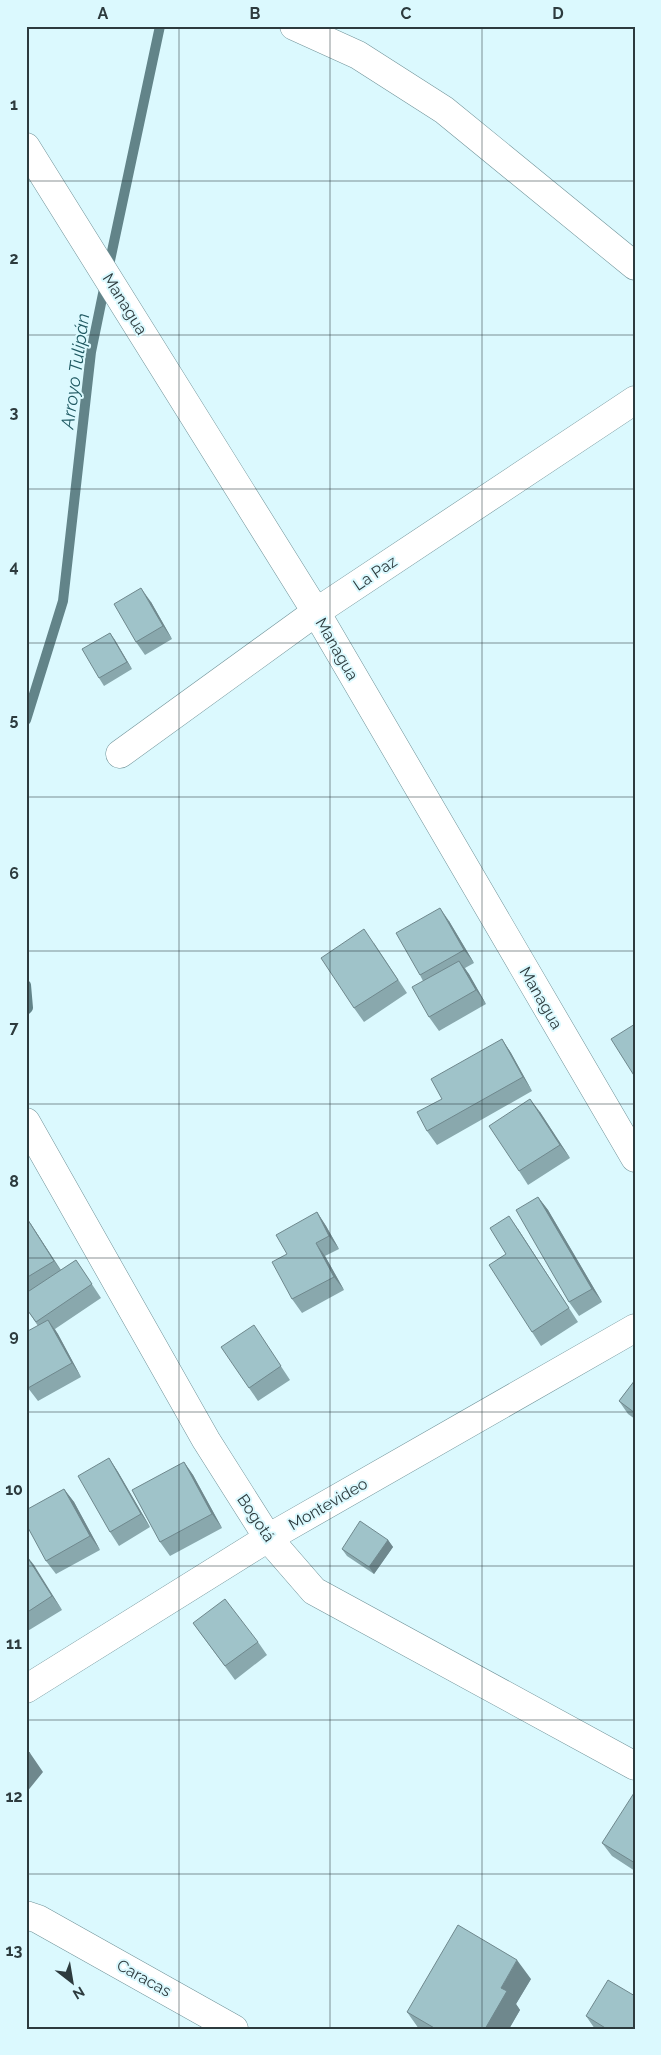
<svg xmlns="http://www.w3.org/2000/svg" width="661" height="2055" font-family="Raleway,sans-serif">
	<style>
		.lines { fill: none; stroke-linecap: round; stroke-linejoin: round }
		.stream { stroke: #628489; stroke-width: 10 }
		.minor-casing { stroke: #709399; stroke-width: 29 }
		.minor { stroke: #fff; stroke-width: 28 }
		.wall { fill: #89a8ad }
		.shaded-wall { fill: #6f888d }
		.building { fill: #9fc3c9; stroke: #6f888d }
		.grid { fill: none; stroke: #2d3b3e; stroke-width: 1; stroke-opacity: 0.55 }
		.labels { text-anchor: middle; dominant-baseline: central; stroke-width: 4; stroke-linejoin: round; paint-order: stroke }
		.street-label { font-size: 16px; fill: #2d3b3e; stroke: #dbf9fe }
		.water-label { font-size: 18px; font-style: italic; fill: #205a63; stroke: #dbf9fe }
		.neatline { fill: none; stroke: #2d3b3e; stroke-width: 2 }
		.grid-label { font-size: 16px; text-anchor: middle; font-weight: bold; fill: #2d3b3e }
	</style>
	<rect width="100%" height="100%" fill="#dbf9fe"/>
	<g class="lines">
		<path class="stream" d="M108 270 160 26
			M26 720 63 601 91 352 105 284
			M26 985 28 1008 26 1010"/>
		<defs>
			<path id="minor" d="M294 26 358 55 444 110 635 266
				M26 147 316 612 635 1158
				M120 754 316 612 635 400
				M26 1122 206 1440 268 1538 314 1591 635 1766
				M26 1689 268 1538 635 1328
				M26 1915 38 1919 234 2029"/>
		</defs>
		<use href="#minor" class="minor-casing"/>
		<use href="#minor" class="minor"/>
	</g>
	<path class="wall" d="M151 602 172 639 145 655 136 642Z
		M110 633 132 669 104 686 99 678Z
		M449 921 474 963 465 968 486 1004 439 1031 429 1017 423 981 420 975Z
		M374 943 407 993 364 1022 354 1008Z
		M502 1039 511 1053 532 1091 437 1145 427 1131 442 1099Z
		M540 1112 570 1158 528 1185 519 1171Z
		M538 1197 548 1210 602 1302 579 1316 569 1302Z
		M317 1212 326 1226 339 1249 325 1256 344 1290 302 1313 292 1299 287 1254Z
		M26 1217 61 1270 76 1260 101 1298 55 1329 81 1377 38 1401 28 1388 38 1326 26 1308Z
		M518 1229 578 1322 541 1346 532 1332 506 1254Z
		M263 1339 290 1380 258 1401 249 1388Z
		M635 1380V1419L628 1414 619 1401Z
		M109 1458 118 1472 150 1527 119 1546 110 1532Z
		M184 1462 193 1475 222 1528 170 1556 160 1542Z
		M64 1489 74 1502 100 1550 56 1574 46 1561Z
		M388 1540 393 1547 374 1574 347 1556 342 1549Z
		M26 1555 62 1610 26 1632Z
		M193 1623 258 1642 267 1655 235 1680Z
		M635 1794V1871L612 1856 602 1843Z
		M531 1979 516 2004 520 2010 509 2029H419L407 2012Z
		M586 2016 635 2029H595Z"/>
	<path class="shaded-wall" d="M141 588 151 602 172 639 163 626Z
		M110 633 115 640 132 669 127 662Z
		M440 908 449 921 474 963 464 950Z
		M459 961 469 974 486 1004 476 990Z
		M502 1039 511 1053 532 1091 523 1077Z
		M530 1099 540 1112 570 1158 560 1145Z
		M538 1197 548 1210 602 1302 592 1289Z
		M317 1212 326 1226 339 1249 329 1236Z
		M509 1216 518 1229 578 1322 569 1308Z
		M26 1217 31 1224 63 1274 54 1261Z
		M316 1243 325 1256 344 1290 334 1277Z
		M48 1320 58 1334 81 1377 72 1363Z
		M109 1458 118 1472 150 1527 141 1514Z
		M184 1462 193 1475 222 1528 212 1514Z
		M64 1489 74 1502 100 1550 90 1536Z
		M388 1540 393 1547 374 1574 369 1567Z
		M26 1555 34 1565 62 1610 52 1596Z
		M30 1753 43 1772 26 1793V1758Z
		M517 1960 531 1979 516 2004 520 2010 509 2029H485L501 1988Z"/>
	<path class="building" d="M141 588 163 626 136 642 114 604Z
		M110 633 127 662 99 678 82 649Z
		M440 908 464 950 420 975 396 933Z
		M364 929 398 980 354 1008 321 958Z
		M459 961 476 990 429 1017 412 987Z
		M635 1024V1077L611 1039Z
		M502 1039 523 1077 427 1131 417 1112 442 1099 431 1079Z
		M530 1099 560 1145 519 1171 489 1126Z
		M538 1197 592 1289 569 1302 516 1210Z
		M317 1212 329 1236 316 1243 334 1277 292 1299 272 1262 287 1254 276 1235Z
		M509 1216 569 1308 532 1332 489 1265 506 1254 490 1228Z
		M26 1217 54 1261 26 1278Z
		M76 1260 92 1284 36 1322 26 1308V1293Z
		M48 1320 72 1363 28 1388 26 1384V1332Z
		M254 1325 281 1366 249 1388 221 1347Z
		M635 1380V1413L619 1401Z
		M109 1458 141 1514 110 1532 78 1476Z
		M184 1462 212 1514 160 1542 132 1490Z
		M64 1489 90 1536 46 1561 26 1524V1510Z
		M360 1521 388 1540 369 1567 342 1549Z
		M26 1555 52 1596 26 1613Z
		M225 1599 258 1642 225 1666 193 1623Z
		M26 1750 30 1753 26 1758Z
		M634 1793 635 1794V1863L602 1843Z
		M458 1925 517 1960 501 1988 507 1991 485 2029H436L407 2012Z
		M608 1980 635 1996V2029H607L586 2016Z"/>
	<path class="grid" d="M179 26V2029M330 26V2029M482 26V2029M26 181H635M26 335H635M26 489H635M26 643H635M26 797H635M26 951H635M26 1104H635M26 1258H635M26 1412H635M26 1566H635M26 1720H635M26 1874H635"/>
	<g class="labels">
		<g class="street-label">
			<text transform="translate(125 304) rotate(58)">Managua</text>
			<text transform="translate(375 573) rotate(-34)">La Paz</text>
			<text transform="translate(337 649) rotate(60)">Managua</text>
			<text transform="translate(541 998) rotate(60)">Managua</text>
			<text transform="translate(328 1504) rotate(-30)">Montevideo</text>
			<text transform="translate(256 1518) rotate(56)">Bogotá</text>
			<text transform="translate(144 1978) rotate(29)">Caracas</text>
		</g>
		<g class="water-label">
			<text transform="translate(75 371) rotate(-82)">Arroyo Tulipán</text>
		</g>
	</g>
	<rect width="661" height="2055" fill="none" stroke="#dbf9fe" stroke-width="55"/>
	<g transform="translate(72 1982) rotate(149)" stroke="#dbf9fe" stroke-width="4" paint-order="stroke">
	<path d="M0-4L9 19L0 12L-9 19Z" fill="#2d3b3e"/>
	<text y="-8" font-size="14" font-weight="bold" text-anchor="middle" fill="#2d3b3e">N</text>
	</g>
	<rect x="28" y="28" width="606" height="2000" class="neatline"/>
	<g class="grid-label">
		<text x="103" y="19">A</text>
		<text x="255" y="19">B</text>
		<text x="406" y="19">C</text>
		<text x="558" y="19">D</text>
		<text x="14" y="110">1</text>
		<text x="14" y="264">2</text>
		<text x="14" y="418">3</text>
		<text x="14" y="572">4</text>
		<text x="14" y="725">5</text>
		<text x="14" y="879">6</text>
		<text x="14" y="1033">7</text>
		<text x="14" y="1187">8</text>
		<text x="14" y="1341">9</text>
		<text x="14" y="1495">10</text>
		<text x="14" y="1649">11</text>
		<text x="14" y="1802">12</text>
		<text x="14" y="1956">13</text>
	</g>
</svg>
